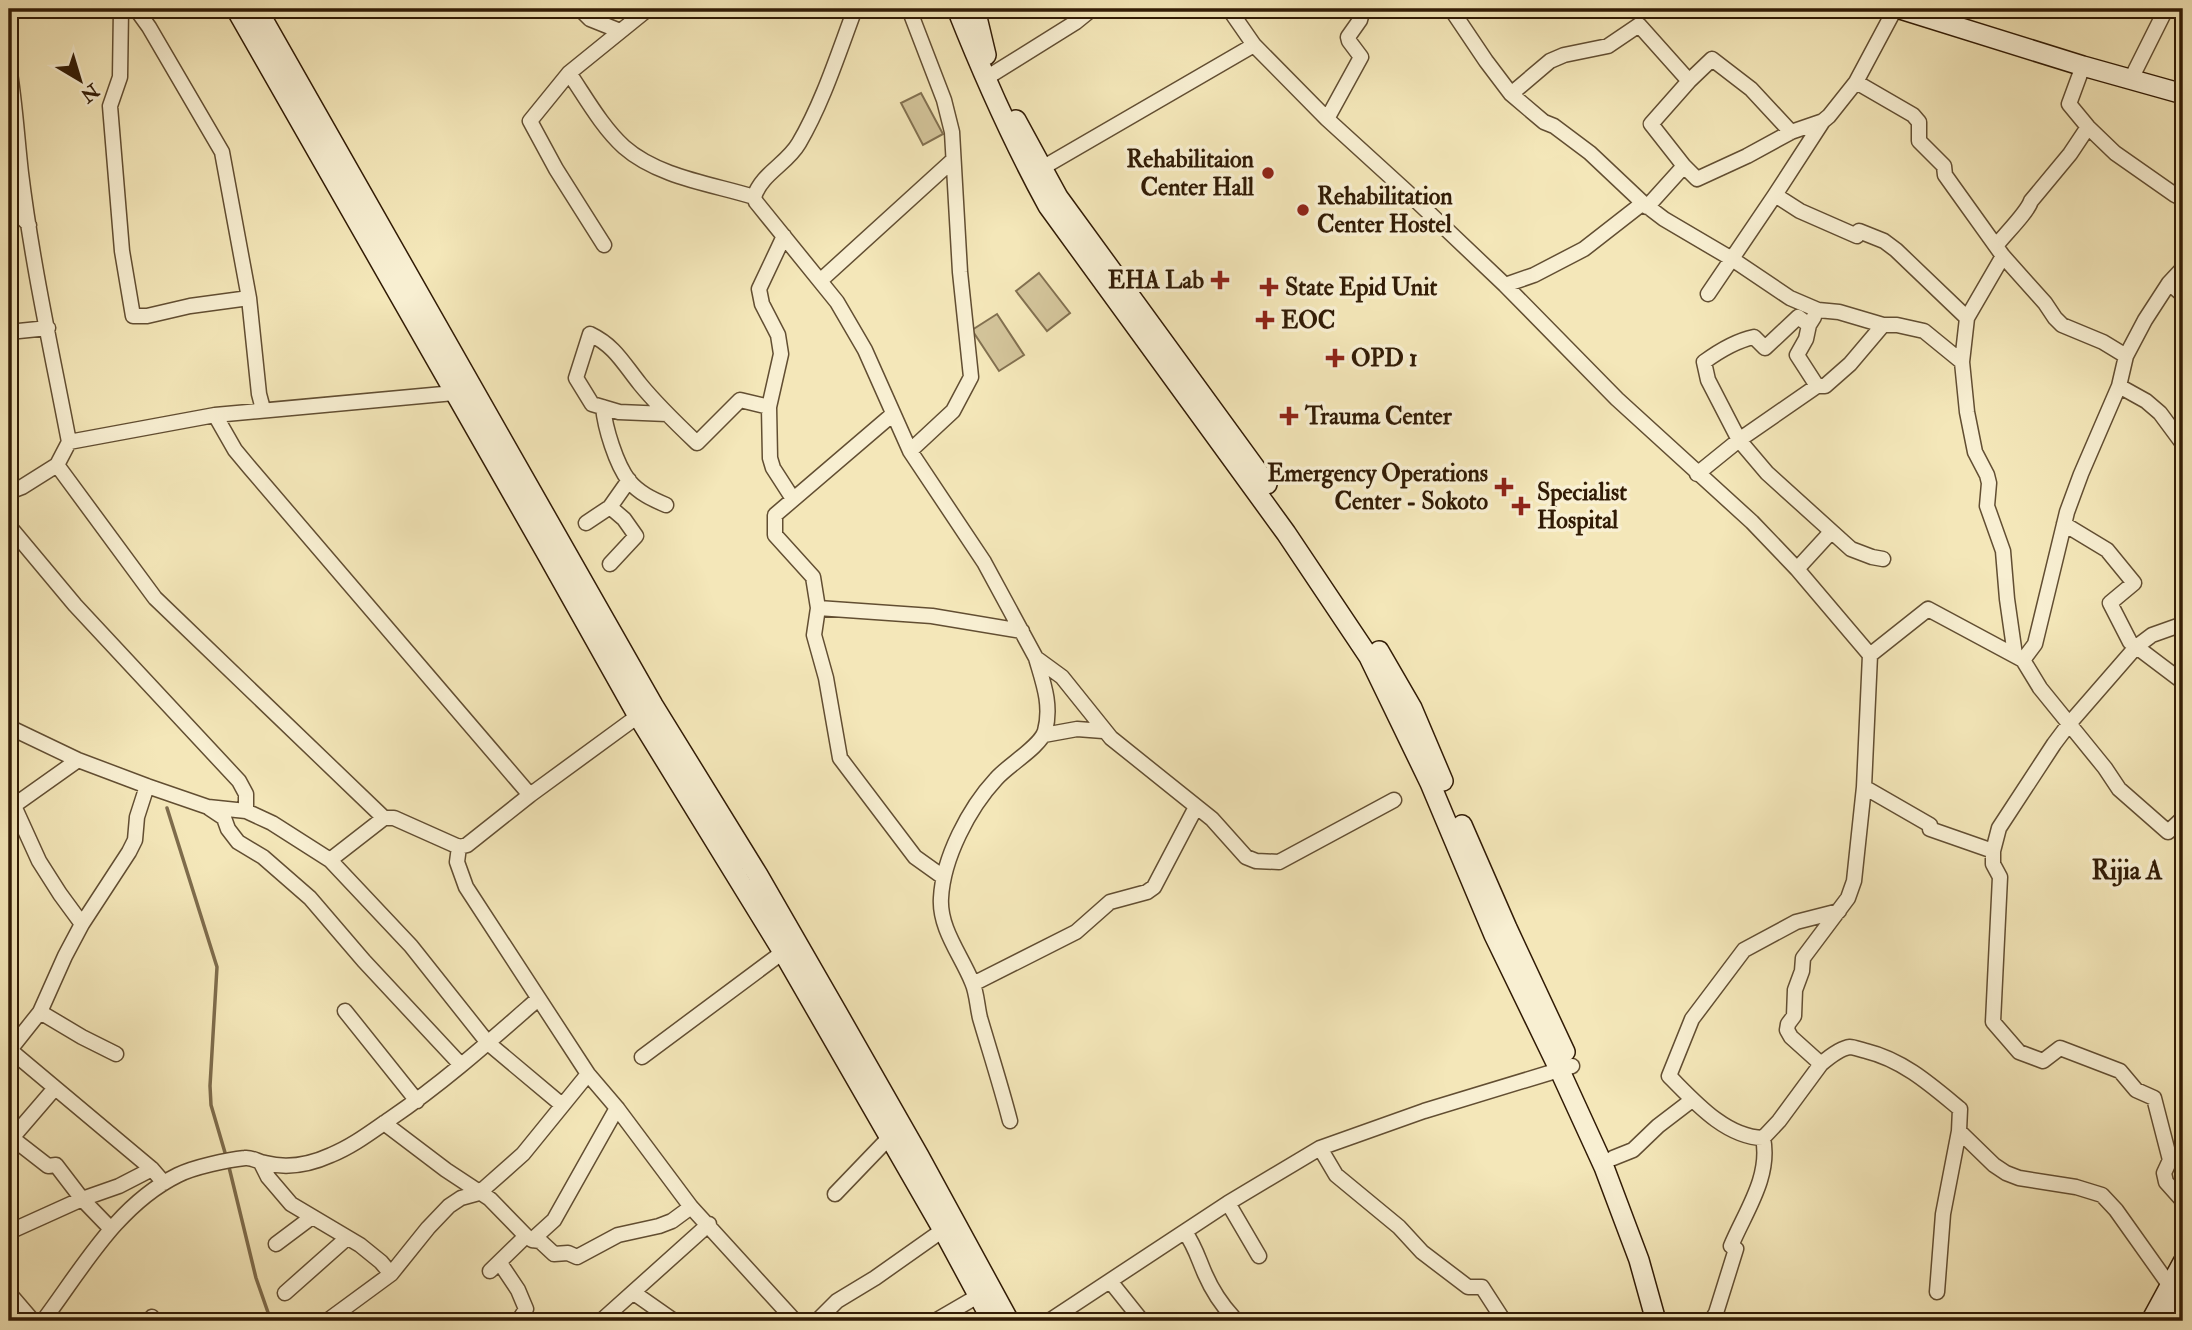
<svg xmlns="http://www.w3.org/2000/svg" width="2192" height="1330" font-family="'IM FELL Double Pica',serif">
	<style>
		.pitch { fill: #d3c49a; stroke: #827050; stroke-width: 2 }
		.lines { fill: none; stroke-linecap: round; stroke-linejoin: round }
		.stream { stroke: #7e6c4c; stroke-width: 3.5 }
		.street-casing { stroke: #624e32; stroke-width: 17 }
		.secondary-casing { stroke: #311b05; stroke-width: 22 }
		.street { stroke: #f8efd2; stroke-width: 14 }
		.secondary { stroke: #f8efd2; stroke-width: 19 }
		.poi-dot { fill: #8f2418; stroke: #f8efd2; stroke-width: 2.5 }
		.labels { text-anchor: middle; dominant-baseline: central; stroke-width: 7; stroke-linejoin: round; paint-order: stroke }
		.poi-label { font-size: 24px; font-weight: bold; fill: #311b05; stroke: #f8efd2; text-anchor: start }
		.neighbourhood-label { font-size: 26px; font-weight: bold; fill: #311b05; stroke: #f8efd2 }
	</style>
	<rect width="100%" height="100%" fill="#f4e7b9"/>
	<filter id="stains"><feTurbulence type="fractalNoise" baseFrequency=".00286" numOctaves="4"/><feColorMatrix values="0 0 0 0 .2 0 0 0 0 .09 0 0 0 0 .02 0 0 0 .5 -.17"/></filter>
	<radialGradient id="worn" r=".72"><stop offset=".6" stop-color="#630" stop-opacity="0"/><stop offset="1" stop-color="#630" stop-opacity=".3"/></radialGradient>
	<path class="pitch" d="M921 93 943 134 923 145 901 103Z
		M1039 273 1070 313 1047 331 1016 291Z
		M997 314 1024 355 999 371 972 330Z"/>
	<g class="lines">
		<path class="stream" d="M167 808 217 967 210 1086 211 1105 226 1156
			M228 1163 256 1278 271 1321"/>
		<defs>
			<path id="street" d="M121 9 120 77 110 106 122 251 133 316H147L190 306 249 298
				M136 9 149 27 222 152 249 298 259 394 263 409
				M580 9 590 19 620 31
				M909 9 944 100 952 132 960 272 971 377 953 411 910 451
				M1229 9 1254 45
				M1451 9 1486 61 1511 94 1544 122 1554 126 1590 153 1643 203 1664 219 1732 259 1790 298 1818 310 1839 312 1883 325H1897L1924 331 1962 362
				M2083 66 2069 104 2088 127 2115 153 2175 195 2183 199
				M9 67C15 102 17 138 21 173 32 263 52 353 69 442L57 465 22 487 9 492
				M2135 71 2166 9
				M569 73C586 98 602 127 624 147 658 177 712 184 754 197L756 202 837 302 865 350 910 451 984 562 1036 658 1062 677 1111 738 1212 819 1246 857 1256 861 1279 862 1394 800
				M991 75 1076 22 1092 9
				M1856 82 1913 115 1919 122V141L1944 166 1945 175 1955 189 2003 256 2045 303 2055 318 2062 325 2103 342 2126 356
				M1511 94 1550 61 1564 55 1608 46 1639 25 1689 81
				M1327 119 1361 57 1349 41 1348 37 1360 20 1363 9
				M1791 132 1751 89 1712 59 1689 81 1651 124 1684 166 1697 179 1747 156 1791 132 1823 121 1829 116 1856 82 1895 9
				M1042 168 1254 45 1327 119 1406 191 1505 285 1617 399 1752 522 1797 569 1870 655 1864 787 1854 881 1848 898 1803 958 1802 971 1795 990 1794 1016 1788 1024 1787 1030 1791 1037 1821 1064
				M1775 195 1800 211 1857 236 1859 231 1884 241 1896 250 1967 318
				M754 197C762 173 787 164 799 143 823 102 838 54 855 9
				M9 204 29 225
				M1647 207 1684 166
				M784 236 759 289 762 304 778 335 781 354 769 407 770 458 773 468 793 499
				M604 245 556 169 530 121 569 73 648 9
				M1996 246C2005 234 2027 213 2031 201L2070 154 2088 127
				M2003 256 1967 318 1962 362 1967 412 1975 452 1987 475 1989 483 1987 506 2003 551 2007 599 2015 655
				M820 281 953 160
				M2169 283 2183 295
				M1505 285 1534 275 1584 249 1643 203
				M1708 294 1775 195 1823 121
				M1809 325 1798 317 1765 348 1754 337C1735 341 1719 351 1704 362L1708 380 1739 440 1767 473 1851 549 1872 557 1883 559
				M9 332 48 328
				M1817 386H1825L1850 364 1883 325
				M2119 386 2146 401 2160 413 2183 444
				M603 407C605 428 616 464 629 481 639 493 652 499 666 505
				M667 414 619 412 592 404 576 378 590 334C615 346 623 363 640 384 657 405 677 424 697 443L740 400 769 407
				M893 414 775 515V535L813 577 818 608 814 635 826 678 840 758 915 857 943 877
				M215 415 235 450 250 468 530 795
				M69 442 215 415 454 393
				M57 465 155 598 384 818H394L459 847 467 845 530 795 638 716
				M1697 474 1739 440 1817 386 1797 355 1806 339 1809 325 1814 317
				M610 507 624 519 636 536 610 564
				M586 523 610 507 629 480
				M2064 524 2107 550 2134 583 2110 603 2130 642 2183 682
				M9 526 75 605 239 781 246 794V811
				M1797 569 1831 532
				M818 608 932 616 1022 631
				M2183 624 2152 635 2136 647 2069 724 2054 744 1999 828 1993 851V864L2000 877 1993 1022 2019 1052 2043 1061 2060 1048 2120 1071 2136 1090 2154 1098 2170 1160 2164 1173 2166 1182 2183 1201
				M1870 655 1928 609 2023 660 2040 688 2105 768 2119 789 2168 832 2183 818
				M2023 660 2035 644 2067 512 2081 474 2119 386 2126 356 2145 320 2169 283 2183 268
				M9 727 78 760 147 786 208 807 246 811 272 823 330 860 411 946 488 1043 562 1105
				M1044 735 1077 729 1103 731
				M1864 787 1930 825V829L1993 851
				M14 806 39 861 60 894 82 924
				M209 808 224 818 228 829 238 842 263 857 310 898 364 961 461 1065
				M9 809 78 760
				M459 847 457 862 466 887 588 1074 617 1108 691 1207 795 1321
				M330 860 384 818
				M1839 911 1796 922 1744 950 1692 1019 1669 1076C1694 1101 1725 1137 1763 1138L1779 1121 1821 1064C1828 1058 1840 1048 1850 1047 1854 1047 1861 1050 1866 1051 1903 1060 1931 1085 1960 1109L1959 1131 1943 1214 1937 1292
				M973 984 1076 932 1110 902 1147 892 1154 887 1196 807
				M345 1011 417 1101
				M40 1012 82 1037 116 1054
				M10 1050 152 1169 164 1183
				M9 1051 40 1012 65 956 82 924 129 852 135 840 137 817 147 786
				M642 1057 783 952
				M55 1088 12 1138 48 1166 56 1165 82 1199 111 1229
				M1010 1121C1001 1086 990 1052 980 1018 977 1006 977 993 972 982 961 955 939 928 941 898 943 858 969 808 996 779 1008 765 1040 747 1045 731 1052 705 1043 682 1036 658
				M384 1123 446 1170 490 1199 526 1236 532 1240 554 1220 617 1108
				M1959 1131 1994 1165 2006 1173 2019 1178 2076 1187 2102 1195 2116 1210 2170 1286
				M1320 1148 1336 1175 1399 1227 1422 1252 1468 1287H1482L1504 1321
				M1613 1158 1633 1150 1658 1126 1692 1100
				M261 1163 268 1177 291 1204 360 1245 381 1262 391 1274
				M835 1194 884 1143
				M1228 1203 1259 1256
				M9 1232 82 1199 119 1186 152 1169
				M1185 1232C1195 1246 1198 1258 1205 1274 1212 1290 1221 1304 1233 1317
				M532 1240 540 1241 554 1254 568 1253 577 1257 618 1235 659 1226 672 1221 691 1207
				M276 1244 312 1217
				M500 1263 518 1290 526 1309 519 1320 520 1321
				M490 1271 526 1236
				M1110 1281 1142 1321
				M9 1293 33 1321
				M285 1293 347 1238
				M634 1293 674 1321
				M43 1321C82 1269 117 1205 178 1175 194 1167 227 1160 245 1158 252 1157 258 1162 265 1163 288 1169 309 1165 331 1155 353 1146 371 1132 390 1119 443 1083 490 1041 538 999
				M149 1321 152 1317
				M327 1321 391 1274 428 1228 449 1206 461 1198 479 1193 523 1154 588 1074
				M601 1321 709 1224
				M817 1321 837 1301 875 1278 943 1230
				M935 1321 978 1296
				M1049 1321 1228 1203 1320 1148 1424 1111 1572 1066
				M1711 1321 1716 1313 1736 1249 1731 1246C1745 1212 1771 1177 1763 1138"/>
			<path id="secondary" d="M236 9 547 554 638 716 783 952 943 1230 992 1321
				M257 9 653 705 758 875 838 1014 919 1156 1009 1321
				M957 9C984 77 1013 142 1048 206L1286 533 1369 657 1430 783 1494 935 1560 1071 1604 1167 1639 1260 1656 1321
				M975 9 986 55
				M1900 9 2083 66 2183 94
				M1016 120 1058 197 1267 484
				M1379 651 1412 708 1443 781
				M1462 825 1507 928 1565 1052
				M2151 1321 2183 1262
				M2166 1321 2183 1289"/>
		</defs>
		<use href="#street" class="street-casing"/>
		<use href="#secondary" class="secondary-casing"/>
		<use href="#street" class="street"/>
		<use href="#secondary" class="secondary"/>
	</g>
	<g class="poi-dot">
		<circle cx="1268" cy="173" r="7"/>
		<circle cx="1303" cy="210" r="7"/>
		<path d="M1216.5 269.5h7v7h7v7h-7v7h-7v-7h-7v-7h7z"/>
		<path d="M1265.5 276.5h7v7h7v7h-7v7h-7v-7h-7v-7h7z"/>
		<path d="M1261.5 309.5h7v7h7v7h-7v7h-7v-7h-7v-7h7z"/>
		<path d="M1331.5 347.5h7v7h7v7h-7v7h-7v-7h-7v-7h7z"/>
		<path d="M1285.5 405.5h7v7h7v7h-7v7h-7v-7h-7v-7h7z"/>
		<path d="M1500.5 476.5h7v7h7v7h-7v7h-7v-7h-7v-7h7z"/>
		<path d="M1517.5 495.5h7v7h7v7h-7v7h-7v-7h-7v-7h7z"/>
	</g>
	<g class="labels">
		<g class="poi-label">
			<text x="1254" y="159" text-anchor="end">Rehabilitaion<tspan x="1254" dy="28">Center Hall</tspan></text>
			<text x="1317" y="196">Rehabilitation<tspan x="1317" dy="28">Center Hostel</tspan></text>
			<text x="1204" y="280" text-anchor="end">EHA Lab</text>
			<text x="1285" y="287">State Epid Unit</text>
			<text x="1281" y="320">EOC</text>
			<text x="1351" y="358">OPD 1</text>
			<text x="1305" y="416">Trauma Center</text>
			<text x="1488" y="473" text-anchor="end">Emergency Operations<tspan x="1488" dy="28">Center - Sokoto</tspan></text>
			<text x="1537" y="492">Specialist<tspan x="1537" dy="28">Hospital</tspan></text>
		</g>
		<g class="neighbourhood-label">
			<text x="2127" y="871">Rijia A</text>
		</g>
	</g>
	<rect width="2192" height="1330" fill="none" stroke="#f4e7b9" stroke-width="35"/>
	<rect x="10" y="10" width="2171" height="1309" fill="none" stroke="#311b05" stroke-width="3.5"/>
	<rect x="18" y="18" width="2157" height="1295" fill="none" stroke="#311b05" stroke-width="2"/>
	<g transform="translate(80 80) rotate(142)" stroke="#f8efd2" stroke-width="5" paint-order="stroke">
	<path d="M0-5L12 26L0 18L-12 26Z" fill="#311b05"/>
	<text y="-10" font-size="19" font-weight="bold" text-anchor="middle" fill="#311b05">N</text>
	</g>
	<rect width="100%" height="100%" filter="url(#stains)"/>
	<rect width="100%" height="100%" fill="url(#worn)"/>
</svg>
